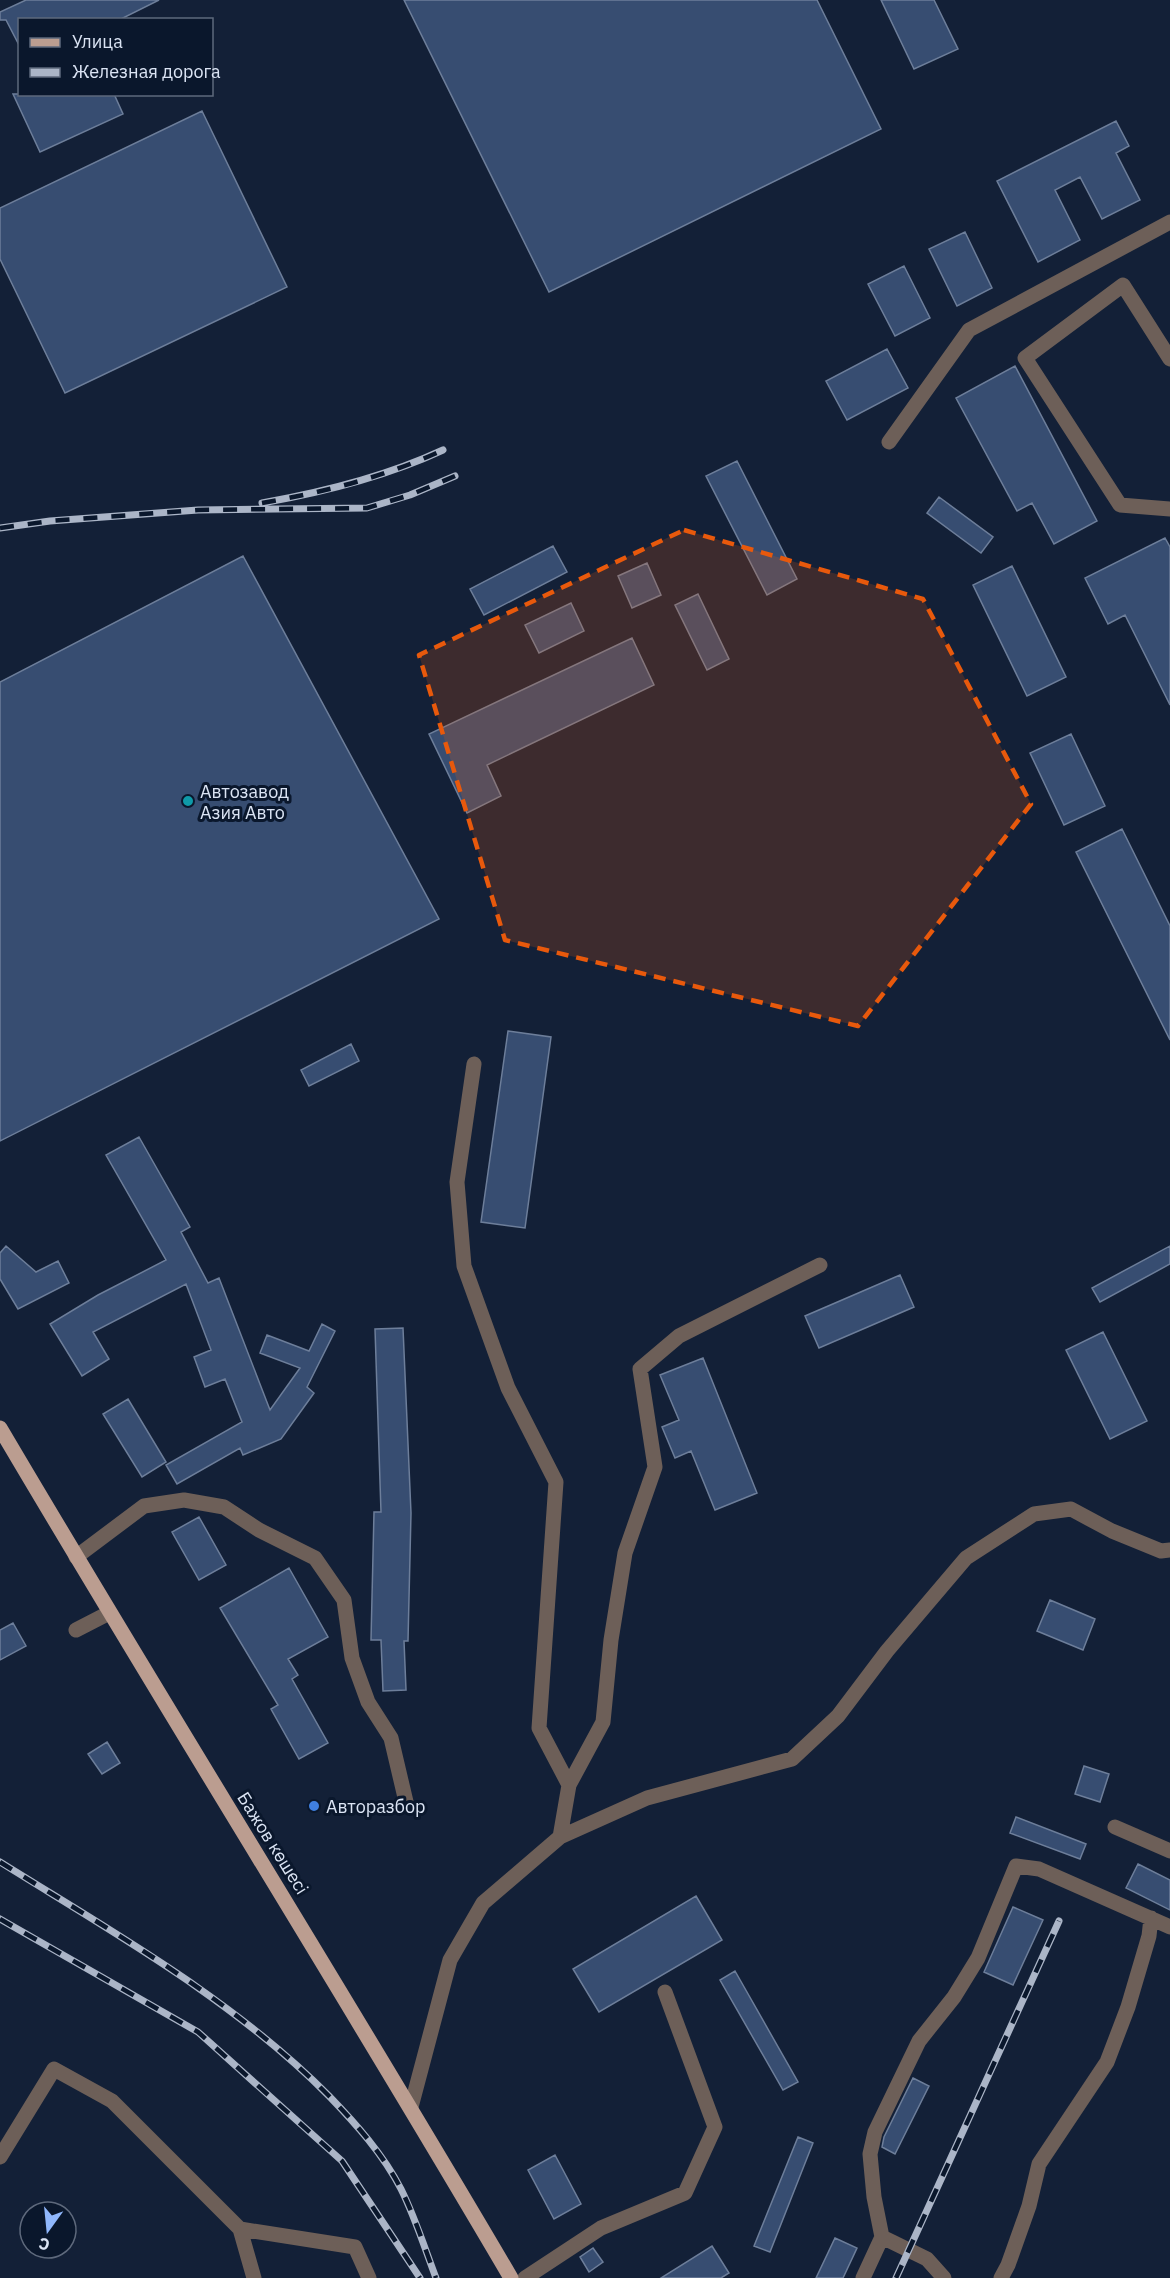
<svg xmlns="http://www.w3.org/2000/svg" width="1170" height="2278" font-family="'IBM Plex Sans',sans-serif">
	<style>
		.building { fill: #374d71; stroke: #6d7e9a; stroke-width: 1.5 }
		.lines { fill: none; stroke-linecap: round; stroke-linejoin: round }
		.minor { stroke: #6d5f58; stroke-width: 15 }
		.major { stroke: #bb9d90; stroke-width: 15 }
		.rail-casing { stroke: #abb5c7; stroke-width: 7 }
		.rail { stroke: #0a172c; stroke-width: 4.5; stroke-dasharray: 14; stroke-linecap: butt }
		.marked { fill: #e8590c; fill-opacity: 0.2; stroke: #e8590c; stroke-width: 4.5; stroke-dasharray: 12 8; stroke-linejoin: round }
		.culture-dot { fill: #0f9aa8; stroke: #0a172c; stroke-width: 2 }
		.shop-dot { fill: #3f7fe0; stroke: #0a172c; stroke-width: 2 }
		.labels { text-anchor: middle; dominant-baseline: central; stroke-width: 6; stroke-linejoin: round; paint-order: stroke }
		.poi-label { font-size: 18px; fill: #dbe4f4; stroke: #0a172c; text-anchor: start }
		.street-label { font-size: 18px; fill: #dbe4f4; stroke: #0a172c }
	</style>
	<rect width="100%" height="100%" fill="#132037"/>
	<path class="building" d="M26 0H159L119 20H20V47L6 20H0V12Z
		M404 0H817L881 129 549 292Z
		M881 0H934L958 49 914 69Z
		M13 94H114L123 114 40 152Z
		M202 111 287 287 65 393 0 259V208Z
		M1116 121 1129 146 1116 153 1140 200 1102 219 1080 177 1055 190 1080 240 1038 262 997 181Z
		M965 232 992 288 957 306 929 249Z
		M904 266 930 318 895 336 868 284Z
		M887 349 908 388 847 420 826 381Z
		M1015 366 1097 521 1054 544 1032 503 1017 511 956 398Z
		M737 461 797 579 767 595 706 476Z
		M939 497 993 537 981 553 927 513Z
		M1165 538 1170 547V705L1125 615 1108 624 1085 578Z
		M553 546 567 572 484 615 470 589Z
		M243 556 439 919 0 1141V682Z
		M647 563 661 595 632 608 618 576Z
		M1012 566 1066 677 1027 696 973 585Z
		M698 594 729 659 707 670 675 605Z
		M571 603 584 631 539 653 525 625Z
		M632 638 654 685 487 765 501 796 467 813 429 734Z
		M1071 734 1105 806 1064 825 1030 753Z
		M1122 829 1170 926V1040L1076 852Z
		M508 1031 551 1037 525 1228 481 1222Z
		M351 1044 359 1061 309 1086 301 1070Z
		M139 1137 190 1227 181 1232 208 1283 219 1278 270 1410 300 1368 260 1353 267 1335 309 1351 322 1324 335 1331 307 1387 314 1393 281 1439 243 1455 240 1448 177 1484 166 1465 242 1422 225 1379 205 1387 194 1357 211 1350 186 1284 93 1332 109 1359 82 1376 50 1324 98 1295 166 1260 106 1155Z
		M6 1246 36 1272 58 1261 69 1283 18 1309 0 1279V1253Z
		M1170 1246V1264L1100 1302 1092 1288Z
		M900 1275 914 1307 819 1348 805 1316Z
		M403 1328 411 1513 408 1641H404L406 1690 383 1691 381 1640H371L374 1512H381L375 1329Z
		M1103 1332 1147 1421 1110 1439 1066 1350Z
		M703 1358 757 1493 715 1510 691 1451 675 1458 662 1427 679 1420 660 1375Z
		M128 1399 166 1462 142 1477 103 1414Z
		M199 1517 226 1565 199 1580 172 1532Z
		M289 1568 328 1637 288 1659 298 1675 292 1679 328 1743 299 1759 271 1709 278 1705 220 1608Z
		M1050 1600 1095 1619 1083 1650 1037 1631Z
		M13 1623 26 1646 0 1660V1630Z
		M107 1742 120 1763 102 1774 88 1754Z
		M1084 1766 1109 1774 1100 1802 1075 1794Z
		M1016 1817 1086 1844 1080 1859 1010 1833Z
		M1138 1864 1170 1880V1910L1126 1888Z
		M696 1896 722 1940 599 2012 573 1969Z
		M1013 1907 1043 1920 1013 1985 984 1972Z
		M735 1971 798 2082 783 2090 720 1980Z
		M913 2078 929 2086 895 2154 882 2147 884 2137Z
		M798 2137 813 2143 770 2252 754 2246Z
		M555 2155 581 2204 554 2219 528 2170Z
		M835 2238 857 2248 843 2278H816Z
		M712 2246 729 2273 721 2278H661Z
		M593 2248 603 2262 589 2272 580 2257Z"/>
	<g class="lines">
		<path class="minor" d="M1170 359 1123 285 1025 358 1120 505 1170 509
			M889 442 969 330 1170 222
			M474 1064 457 1182 464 1266 508 1388 556 1482 539 1728 569 1785
			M76 1557 144 1506 184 1500 224 1507 259 1530 315 1558 344 1600 352 1658 368 1702 391 1738 407 1806
			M76 1630 109 1613
			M1115 1827 1170 1851
			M560 1837 569 1785 603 1722 611 1640 625 1553 655 1467 640 1369 679 1336 820 1265
			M411 2107 450 1960 483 1903 560 1837 647 1798 792 1759 838 1716 887 1651 966 1558 1034 1514 1071 1509 1112 1531 1161 1551 1170 1550
			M0 2157 54 2069 112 2101 240 2229 355 2247 369 2278
			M240 2229 254 2278
			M882 2237 874 2197 870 2154 875 2132 919 2041 954 1997 978 1958 1016 1866 1039 1869 1170 1927
			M525 2278 601 2228 685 2193 715 2127 665 1992
			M863 2278 882 2237 927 2259 944 2278
			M1001 2278 1008 2265 1029 2206 1039 2164 1107 2062 1128 2007 1149 1936 1151 1918"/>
		<path class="major" d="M0 1428C168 1713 344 1993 511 2278"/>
		<defs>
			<path id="rail" d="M262 503C324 492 385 477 443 450
				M0 528 50 521 198 510 367 508 410 495 455 476
				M0 1862C114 1933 234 2000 329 2096 356 2124 383 2154 401 2189 415 2217 425 2249 436 2278
				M0 1919 198 2032 342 2161 420 2278
				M896 2278 1059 1921"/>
		</defs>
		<use href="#rail" class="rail-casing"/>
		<use href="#rail" class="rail"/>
	</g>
	<path class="marked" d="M684 530 923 599 1031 804 858 1026 505 940 419 655Z"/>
	<circle class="culture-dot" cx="188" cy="801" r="6"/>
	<circle class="shop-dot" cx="314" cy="1806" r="6"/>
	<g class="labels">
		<g class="poi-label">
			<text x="200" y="791">Автозавод<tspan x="200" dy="21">Азия Авто</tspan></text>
			<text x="326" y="1806">Авторазбор</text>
		</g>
		<g class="street-label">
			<text transform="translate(273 1843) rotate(58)">Бажов көшесі</text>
		</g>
	</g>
	<rect x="18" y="18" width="195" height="78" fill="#0a172c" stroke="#5e697c" stroke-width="1.5"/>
	<rect x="30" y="38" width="30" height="9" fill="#bb9d90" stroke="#5e697c" stroke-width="1.5"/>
	<text x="72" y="48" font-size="18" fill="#dbe4f4">Улица</text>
	<rect x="30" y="68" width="30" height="9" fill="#abb5c7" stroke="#5e697c" stroke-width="1.5"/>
	<text x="72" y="78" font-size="18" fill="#dbe4f4">Железная дорога</text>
	<g transform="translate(48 2230) rotate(195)"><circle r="28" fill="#0a172c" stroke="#5e697c" stroke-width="1.5"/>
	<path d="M0-4.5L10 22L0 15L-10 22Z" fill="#90b8fd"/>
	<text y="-9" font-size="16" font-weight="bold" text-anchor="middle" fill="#dbe4f4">С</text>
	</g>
</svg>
